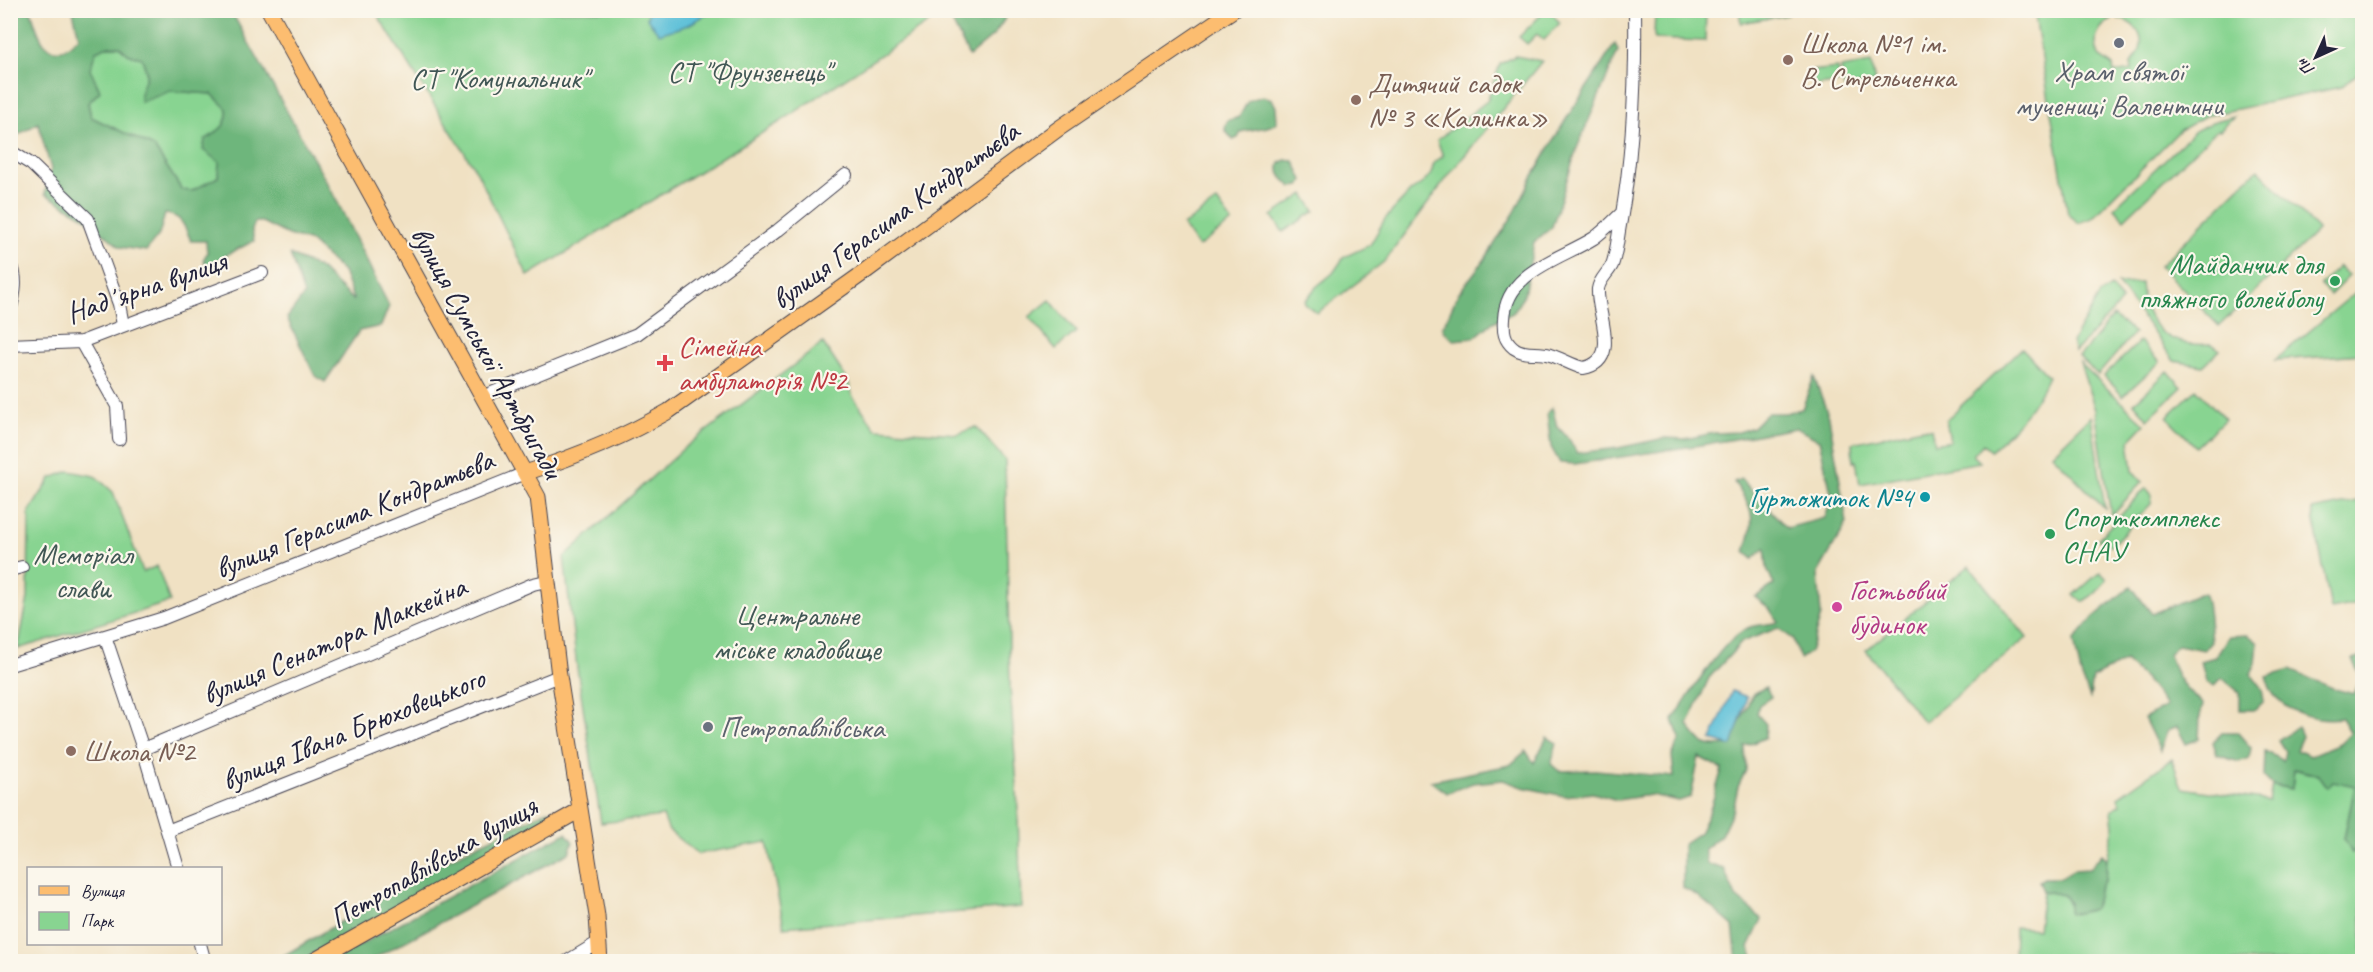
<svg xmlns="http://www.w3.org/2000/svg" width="2373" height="972" font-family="Caveat,sans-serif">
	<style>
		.green { fill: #88d491; stroke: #557b66; stroke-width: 1.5 }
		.forest { fill: #6eb67b; stroke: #486c5b; stroke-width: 1.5; fill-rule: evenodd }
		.water { fill: #5abfd8; stroke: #3e708a; stroke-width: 1.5 }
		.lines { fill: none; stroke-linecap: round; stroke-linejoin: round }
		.minor-casing { stroke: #413f4f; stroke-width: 14 }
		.major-casing { stroke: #413f4f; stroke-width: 17 }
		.minor { stroke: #fff; stroke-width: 12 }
		.major { stroke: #fcbd6f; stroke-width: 15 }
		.worship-dot { fill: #6b7280; stroke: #fbf7ec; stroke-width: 2 }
		.education-dot { fill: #8d6e63; stroke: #fbf7ec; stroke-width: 2 }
		.leisure-dot { fill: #2e9e5b; stroke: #fbf7ec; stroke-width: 2 }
		.health-dot { fill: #e0444e; stroke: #fbf7ec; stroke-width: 2 }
		.culture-dot { fill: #0f9aa8; stroke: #fbf7ec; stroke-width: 2 }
		.hotel-dot { fill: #d1479c; stroke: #fbf7ec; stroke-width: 2 }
		.labels { text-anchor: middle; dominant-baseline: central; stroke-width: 4.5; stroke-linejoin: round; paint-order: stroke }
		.education-label { font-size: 30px; fill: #785e54; stroke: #fbf7ec; text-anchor: start }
		.park-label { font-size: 30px; fill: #415755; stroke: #fbf7ec }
		.worship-label { font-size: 30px; fill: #5b616d; stroke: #fbf7ec }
		.street-label { font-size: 30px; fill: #22223b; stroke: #fbf7ec }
		.leisure-label { font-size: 30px; fill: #27864d; stroke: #fbf7ec; text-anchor: end }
		.health-label { font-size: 30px; fill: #be3a42; stroke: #fbf7ec; text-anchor: start }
		.culture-label { font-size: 30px; fill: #0d838f; stroke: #fbf7ec; text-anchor: end }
		.hotel-label { font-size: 30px; fill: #b23c85; stroke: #fbf7ec; text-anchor: start }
	</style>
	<rect width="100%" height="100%" fill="#fbf7ec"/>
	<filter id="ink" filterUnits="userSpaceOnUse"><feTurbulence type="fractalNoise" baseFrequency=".0167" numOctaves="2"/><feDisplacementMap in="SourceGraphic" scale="12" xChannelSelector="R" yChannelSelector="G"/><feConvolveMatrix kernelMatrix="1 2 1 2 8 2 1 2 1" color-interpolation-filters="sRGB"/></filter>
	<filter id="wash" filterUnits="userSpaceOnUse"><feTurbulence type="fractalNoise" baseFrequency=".008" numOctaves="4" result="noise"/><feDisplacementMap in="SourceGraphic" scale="24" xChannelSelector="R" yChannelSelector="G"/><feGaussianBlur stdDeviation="1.35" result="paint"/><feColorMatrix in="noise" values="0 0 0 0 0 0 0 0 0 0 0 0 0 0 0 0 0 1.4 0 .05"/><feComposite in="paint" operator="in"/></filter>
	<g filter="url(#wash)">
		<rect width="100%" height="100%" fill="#f0e1c3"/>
		<path class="green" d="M375 11H649L647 18 688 25 712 11H946L780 122 528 276 477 172Z
			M1545 11H1550L1560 23 1544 40 1537 34 1527 44 1519 37Z
			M1655 11H1706L1705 41 1654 39Z
			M1739 11H1787L1788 15 1741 23Z
			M2041 11H2110L2112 20C2096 27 2093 41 2099 56L2113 66 2114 73 2132 70 2131 63C2149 47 2142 23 2118 19L2117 11H2362V70L2341 87 2205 116 2180 130 2092 218 2079 223 2068 214 2035 16 2041 13Z
			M108 46H119L128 54 142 58 147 74 140 94 141 102 170 91 212 94 227 108C228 127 219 130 206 140L219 162 218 177 192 191 182 190 154 147 91 117 88 103 100 91 90 69 96 51Z
			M1515 56 1542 61 1452 171 1385 261 1317 313 1305 304V301L1316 287 1333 273 1344 257 1370 245 1385 219 1411 191 1424 182 1431 174 1434 163 1443 156 1437 140 1487 101 1500 64Z
			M1871 63 1875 82 1844 88 1841 68Z
			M1838 68 1840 82 1813 86 1811 71Z
			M2234 116 2220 130H2217L2124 219 2114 208 2195 131 2212 122Z
			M2258 169 2318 230 2219 326 2160 266Z
			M1304 194 1315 211 1283 232 1272 216Z
			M1217 201 1232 222 1198 247 1183 226Z
			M2339 266 2349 276 2330 295 2320 285Z
			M2141 283C2144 327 2168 348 2212 344L2220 350 2203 366 2174 361 2118 284Z
			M2111 287 2122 301 2075 352 2072 342 2100 294Z
			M2362 287V354L2275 360Z
			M1050 300 1076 332 1056 349 1029 317Z
			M2113 316 2134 333 2098 375 2079 357Z
			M2140 341 2160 362 2123 396 2104 376Z
			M823 343 848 381 853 397 876 429 958 434 976 427 1005 460 1010 687 1017 786 1021 907 784 927 767 842 698 854 669 831 663 816 601 823 577 668 564 557 684 448Z
			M2022 348 2048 376C2034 408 2016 427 1991 451L1983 444 1973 455 1980 462 1860 484 1856 461H1853L1852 443 1922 428 1931 429 1935 444 1950 441 1946 420Z
			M2080 363 2145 424 2129 441 2133 471 2142 482 2111 516 2095 410Z
			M2168 371 2182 387 2148 419 2134 403Z
			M2196 389 2225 419 2196 447 2167 417Z
			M2091 416 2105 509 2052 454Z
			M69 471 95 476 113 492 143 572 157 566 170 602 18 649 28 598 29 512 51 478Z
			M2146 488 2152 495 2151 504 2112 545H2105L2098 539Z
			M2362 500V603L2331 609 2312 510Z
			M1969 566 2027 638 1924 722 1866 650Z
			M2100 572 2107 579 2096 593 2082 602 2074 595Z
			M2172 759 2182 788 2269 801 2272 785 2292 789 2294 769 2355 786 2344 839 2352 853 2362 844V961L2014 962 2015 927 2038 929 2043 891 2064 895 2074 914 2084 910H2089L2096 904 2097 893 2105 880 2106 864 2114 826 2112 810 2121 804 2118 797Z"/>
		<path class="forest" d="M946 10H1010V11L994 35 969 56Z
			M11 11H31C36 25 42 58 64 49 69 47 74 41 79 37L73 11H231L336 199 389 306 381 326 359 331 325 382 315 376 287 318 304 295 290 255 319 268 354 301 343 272 311 242 288 235 262 222H255L252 230 254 241 228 254 209 268 203 260 207 253 206 241H191C185 227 182 215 165 214L159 235 146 251 120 247 83 216 45 194 51 169 38 123 16 136 11 163ZM108 46H119L128 54 142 58 147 74 140 94 141 102 170 91 212 94 227 109C228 127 219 130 205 140L203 150 219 162 218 177 192 191 182 190 154 147 91 117 88 103 100 91 90 69 96 51Z
			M1615 44 1618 51 1577 148 1552 227 1534 242 1524 295 1513 313 1493 322 1474 338 1454 340 1442 329 1458 294 1485 259 1515 212 1531 179 1565 121Z
			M1262 96 1272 99 1276 107 1277 122C1268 130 1253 128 1241 132L1238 138 1233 140 1225 130C1227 115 1230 122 1239 117L1248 101Z
			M1286 160 1294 161 1303 180 1300 186 1292 187C1284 180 1276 175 1280 163Z
			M1814 377 1829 417 1847 523 1818 573 1821 615 1810 652 1800 659 1793 639 1778 628 1742 642 1709 678 1688 725C1700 743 1707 750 1729 744L1753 694 1766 687 1771 697 1759 705 1757 714 1766 724 1765 738 1745 746 1746 770 1738 787 1733 810 1721 835 1704 849 1707 864 1724 869 1736 897 1762 919 1749 947 1755 961H1737L1733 926 1698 896 1683 888V844L1699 833 1710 810 1722 769 1699 757 1691 797 1679 801 1651 795 1617 800 1593 793 1564 796 1522 787 1503 780 1473 783 1447 793 1431 781 1510 765 1526 751 1534 763 1547 737 1557 743 1551 764 1559 771 1596 770 1674 777 1672 756 1680 739 1673 720C1690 695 1722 638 1750 627 1756 625 1769 625 1778 622L1769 608 1755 597 1774 585 1767 568 1765 548 1753 559 1745 552C1756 517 1754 511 1734 482L1741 479 1787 528 1825 518 1832 497 1819 440 1796 428 1701 445 1575 464 1560 463 1551 447 1547 413 1552 407 1557 426 1569 439 1577 453 1618 448 1665 438 1685 439 1714 433 1739 432 1753 427 1767 413H1785L1802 409Z
			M2131 586 2152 614 2204 592C2210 608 2209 625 2211 642L2204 650 2177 645 2169 655C2176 679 2184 688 2203 704L2200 716 2199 739 2186 744 2177 727 2167 731 2160 751 2144 718 2166 706 2144 678 2125 661 2093 678 2090 698 2081 675 2074 641 2094 617Z
			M2248 635 2258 642 2256 664 2251 674 2262 689 2264 701 2255 710H2240V693L2222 678 2214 686 2206 682 2201 661 2215 657 2229 636Z
			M2362 657V844L2352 853 2344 839 2355 786 2333 781 2328 787 2318 775 2294 769 2292 789 2272 785 2264 777 2265 751 2283 761 2285 751 2278 740 2297 727 2302 736 2296 750 2311 756 2340 744 2351 733 2342 718C2317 721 2291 715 2274 695 2270 690 2268 682 2266 677L2290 670 2335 689 2354 694 2361 677 2352 660Z
			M2223 732H2237L2251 748 2249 758 2239 762 2217 755 2213 742Z
			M548 810 554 811 557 815 556 820 300 961 273 962 435 866Z
			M566 833 573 842 569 853 369 961H330Z
			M2102 854 2107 859 2105 880 2099 889 2094 909C2087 911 2076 914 2069 913V903L2064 895 2043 891 2039 881 2044 878H2060L2073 870 2089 869Z"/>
		<path class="water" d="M649 11V10L712 11 688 25 659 34 647 18Z
			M1732 691 1747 697 1732 746 1711 740Z"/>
	</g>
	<g filter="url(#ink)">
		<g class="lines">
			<defs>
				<path id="minor" d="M10 151 31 164 88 219 119 304 123 325
					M1622 213C1613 221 1604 231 1594 238 1561 259 1506 271 1504 319 1503 331 1504 340 1514 348 1525 356 1538 351 1550 355 1561 358 1571 365 1583 368 1623 361 1596 313 1598 289 1599 280 1608 273 1612 265 1617 252 1618 234 1621 220 1633 152 1636 80 1635 10
					M10 261C18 278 15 293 10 311
					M81 342 117 406 119 439
					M10 345 81 342 262 273
					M482 397 637 334 777 231 846 175
					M10 570 22 567
					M105 636 143 749 178 868
					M10 665 164 618 525 473
					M143 749 533 584 546 581
					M167 831 559 676
					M200 944 205 962
					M566 962 599 942"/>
				<path id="major" d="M269 10 538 497 559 676 597 916 600 962
					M525 473C575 457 624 437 669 411L866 271 1058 129 1233 10
					M312 962 580 810"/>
			</defs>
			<use href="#minor" class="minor-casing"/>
			<use href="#major" class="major-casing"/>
			<use href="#minor" class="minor"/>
			<use href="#major" class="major"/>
		</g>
	</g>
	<g class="worship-dot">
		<circle cx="2119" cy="43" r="6"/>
		<circle cx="708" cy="727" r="6"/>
	</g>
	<g class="education-dot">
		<circle cx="1788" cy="60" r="6"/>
		<circle cx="1356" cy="100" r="6"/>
		<circle cx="71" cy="751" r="6"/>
	</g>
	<g class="leisure-dot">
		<circle cx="2335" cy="281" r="6"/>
		<circle cx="2050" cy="534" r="6"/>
	</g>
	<path class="health-dot" d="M662 354h6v6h6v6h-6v6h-6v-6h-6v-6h6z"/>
	<circle class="culture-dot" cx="1925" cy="497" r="6"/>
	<circle class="hotel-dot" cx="1837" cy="607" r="6"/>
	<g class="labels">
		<g class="education-label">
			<text x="1800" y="43">Школа №1 ім.<tspan x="1800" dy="34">В. Стрельченка</tspan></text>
			<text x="1368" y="83">Дитячий садок<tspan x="1368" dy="34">№ 3 «Калинка»</tspan></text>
			<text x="83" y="751">Школа №2</text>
		</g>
		<g class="park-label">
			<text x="749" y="71">СТ "Фрунзенець"</text>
			<text x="499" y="78">СТ "Комунальник"</text>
			<text x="83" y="554">Меморіал<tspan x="83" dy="34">слави</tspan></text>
			<text x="797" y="615">Центральне<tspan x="797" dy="34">міське кладовище</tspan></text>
		</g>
		<g class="worship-label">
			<text x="2119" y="71">Храм святої<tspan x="2119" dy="34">мучениці Валентини</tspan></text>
			<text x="720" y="727" text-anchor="start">Петропавлівська</text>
		</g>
		<g class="street-label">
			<text transform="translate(895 215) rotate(-36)">вулиця Герасима Кондратьєва</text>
			<text transform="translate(146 287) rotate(-19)">Надʼярна вулиця</text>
			<text transform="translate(487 352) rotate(61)">вулиця Сумської Артбригади</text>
			<text transform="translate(354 514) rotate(-22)">вулиця Герасима Кондратьєва</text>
			<text transform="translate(334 640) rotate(-23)">вулиця Сенатора Маккейна</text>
			<text transform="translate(353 729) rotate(-22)">вулиця Івана Брюховецького</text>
			<text transform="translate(433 862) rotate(-30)">Петропавлівська вулиця</text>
		</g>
		<g class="leisure-label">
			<text x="2323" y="264">Майданчик для<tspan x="2323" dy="34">пляжного волейболу</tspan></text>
			<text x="2062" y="517" text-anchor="start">Спорткомплекс<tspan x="2062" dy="34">СНАУ</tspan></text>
		</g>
		<g class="health-label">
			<text x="678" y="346">Сімейна<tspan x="678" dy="34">амбулаторія №2</tspan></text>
		</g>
		<g class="culture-label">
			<text x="1913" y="497">Гуртожиток №4</text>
		</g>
		<g class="hotel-label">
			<text x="1849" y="590">Гостьовий<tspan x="1849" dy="34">будинок</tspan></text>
		</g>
	</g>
	<rect width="2373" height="972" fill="none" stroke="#fbf7ec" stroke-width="36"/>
	<rect x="27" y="867" width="195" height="78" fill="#fbf7ec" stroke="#a4a2a5" stroke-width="1.5"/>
	<rect x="39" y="886" width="30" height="9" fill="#fcbd6f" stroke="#a4a2a5" stroke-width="1.5"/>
	<text x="81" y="897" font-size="18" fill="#22223b">Вулиця</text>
	<rect x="39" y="912" width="30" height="18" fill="#88d491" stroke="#a4a2a5" stroke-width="1.5"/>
	<text x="81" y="927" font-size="18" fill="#22223b">Парк</text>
	<g transform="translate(2316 57) rotate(225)" stroke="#fbf7ec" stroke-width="4.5" paint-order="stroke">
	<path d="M0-4.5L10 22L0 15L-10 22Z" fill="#22223b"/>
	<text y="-9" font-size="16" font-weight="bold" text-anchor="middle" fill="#22223b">Пн</text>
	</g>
</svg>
